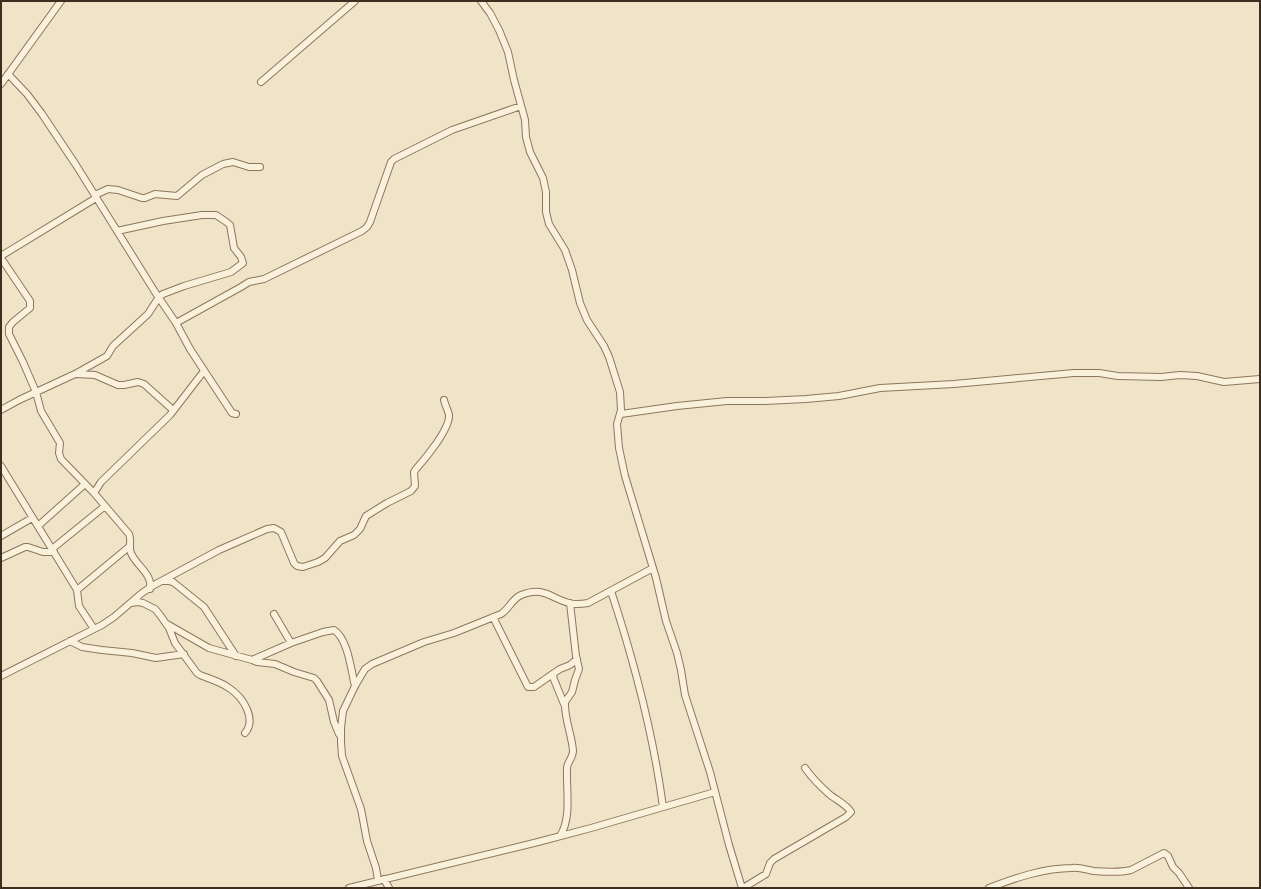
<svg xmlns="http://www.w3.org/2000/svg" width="1261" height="889" font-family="'Source Serif 4',serif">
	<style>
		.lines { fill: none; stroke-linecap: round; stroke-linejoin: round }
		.minor-casing { stroke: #8d765c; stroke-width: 8 }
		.minor { stroke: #faf1dc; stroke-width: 6 }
	</style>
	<rect width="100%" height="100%" fill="#f0e4c8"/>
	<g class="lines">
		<defs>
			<path id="minor" d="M481 1 490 13 499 30 508 52 514 80 525 120 526 137 530 152 543 178 546 192V212L549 224 565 250 572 270 580 303 587 320 604 346 609 357 620 392 621 410 617 424 619 448 625 476 656 578 666 621 677 653 681 670 685 695 710 772 729 845 742 888
				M8 74 27 94 42 114 76 165 155 292 176 323 190 349 232 413 236 414
				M261 82 355 1
				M1 84 61 1
				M95 195 108 189 118 190 142 198H145L155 194 177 196 202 175 223 164 233 162 249 167H260
				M1 256 96 198
				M1 258 30 301V308L13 322 9 327V334L23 362 36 392 41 411 60 443 59 453 61 459 94 493 129 534C132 541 128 546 131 553 135 563 146 570 149 579 151 582 150 586 150 589
				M176 323 241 287 249 282 264 279 362 231 367 227 370 222 391 162 394 159 452 130 521 106
				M76 374 95 375 118 385H124L138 382 144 384 173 410
				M1 410 19 400 75 374 107 356 113 346 148 314 159 297 163 294 184 286 231 272 243 263 241 257 234 248 230 225 225 221 216 215H202L163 221 117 231
				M621 414 677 406 727 401H765L806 399 839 396 880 388 954 384 1074 373H1099L1118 376 1161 377 1180 375 1197 376 1224 382 1260 379
				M1 466 77 590 79 606 94 629
				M94 493 101 482 170 415 204 371
				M38 526 85 484
				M1 536 32 518
				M52 549 105 506
				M1 558 25 547H28L43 552H54
				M163 581H169L173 582 204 607 236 656
				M77 590 130 546
				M611 591C634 661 653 732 663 807
				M131 603 138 602 143 603 155 609 160 615 169 628 175 643 197 673 200 675C210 679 221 682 229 688 243 697 257 719 245 733
				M274 614 291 643
				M493 617 528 687H534L554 673
				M167 624 209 648 252 660 291 643 323 632 334 630C348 639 351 670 355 686
				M70 641 82 647 102 650 132 653 156 658 184 654
				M252 660 257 662 275 664 294 672 314 678 317 681 329 700 334 722 339 734
				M1 676 102 625 114 617 142 593 154 585 219 550 267 529 274 528 281 532 294 563 297 566 303 567 318 562 325 558 340 541 354 535 360 529 366 516 387 503 411 491 415 486 414 472 416 469C425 459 450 429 449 415 448 410 445 405 444 400
				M564 704 553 677 554 673 560 669 570 665 577 659
				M560 836C572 818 566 789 567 768 567 762 573 758 573 751 572 735 564 718 565 702L572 692 575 680 579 669 576 656 570 603
				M384 879 389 888
				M378 880 376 868 367 841 361 809 342 756 341 742V728L343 711 355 686 362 674 365 669 372 664 424 642 454 633 501 614C509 609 512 599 521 595 544 586 550 598 569 603 576 605 582 604 588 603L653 568
				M349 888 538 842 591 828 715 792
				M743 888 766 874 770 863 774 859 846 817 851 812C846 804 836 800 829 794 820 786 812 778 805 768
				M989 888C1015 878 1044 868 1072 868 1080 867 1087 870 1094 871 1106 872 1119 873 1131 870L1164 853 1168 856 1173 867 1179 873 1189 888"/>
		</defs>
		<use href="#minor" class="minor-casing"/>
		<use href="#minor" class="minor"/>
	</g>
	<rect width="1261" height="889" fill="none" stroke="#3d2e20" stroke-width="4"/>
</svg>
